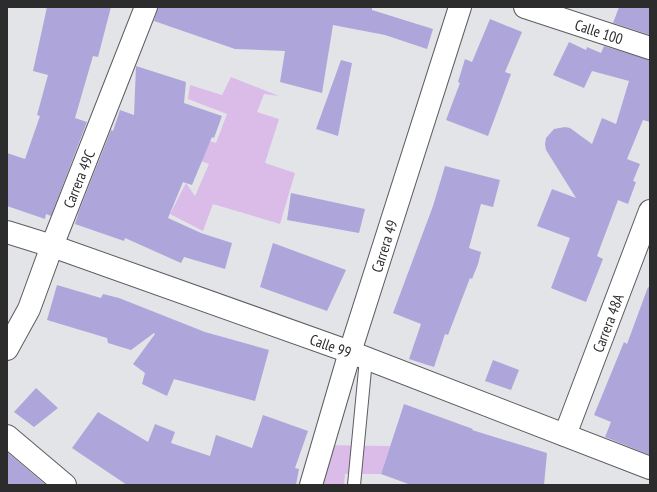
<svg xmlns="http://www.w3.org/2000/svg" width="657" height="492" font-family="'PT Sans Narrow',sans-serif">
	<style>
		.green { fill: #dbbce9 }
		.building { fill: #aea6da }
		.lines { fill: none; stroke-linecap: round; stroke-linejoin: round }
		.service-casing { stroke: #5b5d60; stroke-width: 14 }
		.minor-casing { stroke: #5b5d60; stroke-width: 24 }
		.tertiary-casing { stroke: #5b5d60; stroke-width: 24 }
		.service { stroke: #fff; stroke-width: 12 }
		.minor { stroke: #fff; stroke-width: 22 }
		.tertiary { stroke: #fff; stroke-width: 22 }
		.labels { text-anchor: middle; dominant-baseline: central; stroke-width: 3.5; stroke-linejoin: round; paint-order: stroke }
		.street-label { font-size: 15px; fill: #2c2c2d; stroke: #e3e4e8 }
	</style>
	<rect width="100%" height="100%" fill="#e3e4e8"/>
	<path class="green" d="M231 77 279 96 264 94 257 112 279 119 265 163 295 173 280 224 213 204 203 231 170 214 186 183 195 196 209 164 175 151 182 133 216 143 227 114 188 99 190 85 222 95Z
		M323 445 390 446 381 474H345L344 485H304Z"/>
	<path class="building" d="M47 7H111L98 57 93 56 75 118 87 122 51 216 46 214 45 219 7 206V153L25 159 40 116 37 115 48 75 33 71Z
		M158 7H372V10L433 29 427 49 385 35 333 25 322 93 280 82 285 51 235 49 154 21Z
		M619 7H650V35L613 23Z
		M490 19 522 32 505 72 511 74 488 136 446 120 460 83 458 82 465 59 472 62Z
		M569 42 586 50 587 47 601 53 604 46 650 60V122L643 120 627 159 640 164 633 181 636 182 628 204 618 200 597 256 603 259 586 302 551 288 570 238 537 226 552 189 576 198 546 150 545 144 546 138 554 129 565 127 570 128 592 144 602 118 616 124 629 81 592 71 584 88 553 75Z
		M341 60 352 63 338 136 316 129Z
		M136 66 186 82 184 103 222 116 214 138 212 137 192 185 183 182 168 218 201 233 232 243 225 269 184 257 181 263 125 238 124 241 75 224 79 211 111 130 113 131 120 110 134 115Z
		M445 166 500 180 493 207 481 204 469 248 481 252 478 264 472 279 470 278 448 335 445 334 434 367 409 359 421 324 393 313 433 206Z
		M291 193 365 209 359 233 287 220Z
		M273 243 346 270 327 311 260 287Z
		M57 285 101 298 103 294 119 298 205 332 269 350 255 401 174 379 167 396 142 384 145 373 133 364 155 334 154 333 131 350 108 343 107 338 47 320Z
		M648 287 650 288V455L605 437 611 422 594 415 624 342 627 344Z
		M493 360 519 370 511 390 485 381Z
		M36 388 58 408 34 427 14 412Z
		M404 404 473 429 472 430 547 453 544 485H411L381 474Z
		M98 412 148 442 155 424 175 432 171 443 210 456 216 435 252 448 263 415 308 431 295 468 299 469 296 485H127L72 448Z
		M7 452 46 485H7Z"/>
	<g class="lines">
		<defs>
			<path id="service" d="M354 485 366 359"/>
			<g id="minor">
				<path id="s1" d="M7 349 29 309 52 246 146 7"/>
				<path d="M350 352 650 468"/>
				<path id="s2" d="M565 435 650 211"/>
				<path d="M7 436 65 485"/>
			</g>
			<g id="tertiary">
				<path id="s3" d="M525 7 650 48"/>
				<path id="s4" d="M7 232 52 246 350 352"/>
				<path id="s5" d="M311 485 350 352 460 7"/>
			</g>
		</defs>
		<use href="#service" class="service-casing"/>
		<use href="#minor" class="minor-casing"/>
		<use href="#tertiary" class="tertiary-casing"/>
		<use href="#service" class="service"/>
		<use href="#minor" class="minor"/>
		<use href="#tertiary" class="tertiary"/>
	</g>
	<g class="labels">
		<g class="street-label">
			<text stroke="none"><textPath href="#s3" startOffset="78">Calle 100</textPath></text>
			<text stroke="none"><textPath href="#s1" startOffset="185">Carrera 49C</textPath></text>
			<text stroke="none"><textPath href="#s5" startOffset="250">Carrera 49</textPath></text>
			<text stroke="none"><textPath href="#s2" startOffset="120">Carrera 48A</textPath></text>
			<text stroke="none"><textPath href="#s4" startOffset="343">Calle 99</textPath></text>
		</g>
	</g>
	<rect width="657" height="492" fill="none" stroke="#2c2c2d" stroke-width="16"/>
</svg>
